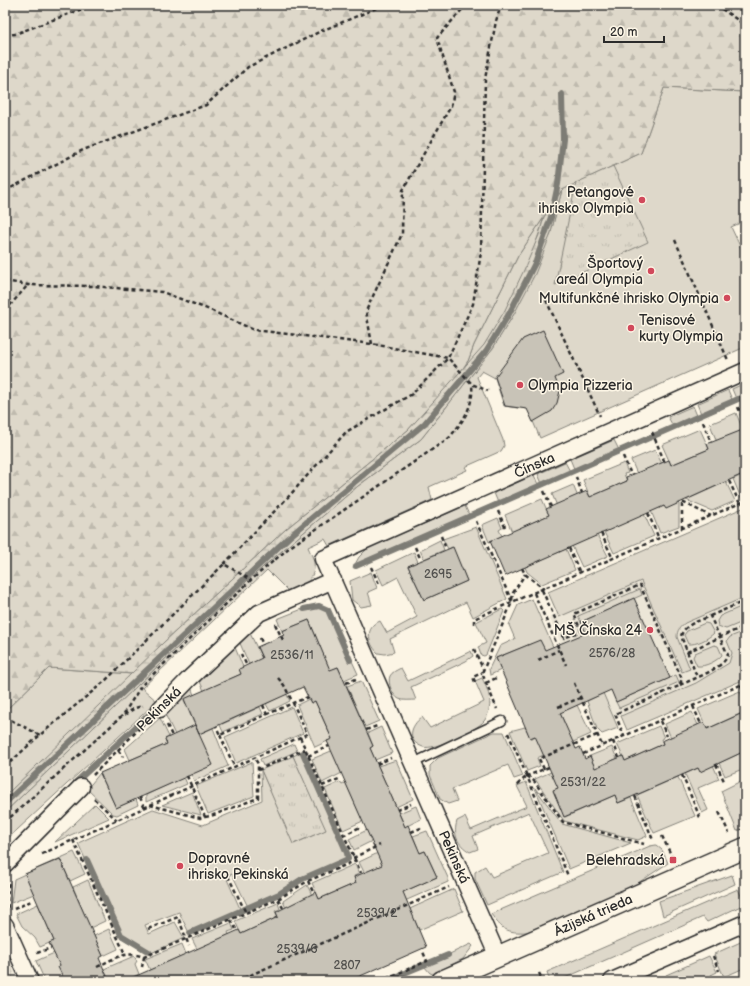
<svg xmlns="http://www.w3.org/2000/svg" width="750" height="986" font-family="'Balsamiq Sans',sans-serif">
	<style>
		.built { fill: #ece6d7 }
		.industrial { fill: url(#industrial-grid) }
		.grass { fill: #ded8ca; stroke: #84827a }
		.forest { fill: url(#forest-firs); stroke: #84827a }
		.wetland { fill: url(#wetland-marsh); stroke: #84827a }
		.park { fill: url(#park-tufts); stroke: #84827a }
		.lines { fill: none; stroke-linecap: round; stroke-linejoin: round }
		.stream { stroke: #7d7b74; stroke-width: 6 }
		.building { fill: #c8c3b7; stroke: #2b2b2b }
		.service-casing { stroke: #2b2b2b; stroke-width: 11 }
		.minor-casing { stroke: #2b2b2b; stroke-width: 19 }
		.tertiary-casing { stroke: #2b2b2b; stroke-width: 23 }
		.path { stroke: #2b2b2b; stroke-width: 2.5; stroke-dasharray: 4 3; stroke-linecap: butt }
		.service { stroke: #fcf5e5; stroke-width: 8 }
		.minor { stroke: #fcf5e5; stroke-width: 16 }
		.tertiary { stroke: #fcf5e5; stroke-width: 20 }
		.poi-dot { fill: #d1495b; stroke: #fcf5e5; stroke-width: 1.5 }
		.labels { text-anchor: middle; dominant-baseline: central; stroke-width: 3; stroke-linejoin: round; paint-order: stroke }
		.number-label { font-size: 12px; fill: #52514e }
		.poi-label { font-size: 14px; fill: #2b2b2b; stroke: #fcf5e5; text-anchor: end }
		.street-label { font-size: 14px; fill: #2b2b2b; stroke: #fcf5e5 }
	</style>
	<defs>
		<pattern id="industrial-grid" width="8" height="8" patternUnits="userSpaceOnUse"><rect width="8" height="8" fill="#ece6d7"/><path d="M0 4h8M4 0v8" fill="none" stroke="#cbc5b9"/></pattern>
		<pattern id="forest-firs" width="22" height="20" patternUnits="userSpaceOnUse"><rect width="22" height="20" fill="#ded8ca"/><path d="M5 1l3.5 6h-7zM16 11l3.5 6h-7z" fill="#bfbaae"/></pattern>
		<pattern id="wetland-marsh" width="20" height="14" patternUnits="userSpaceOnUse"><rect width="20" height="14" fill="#ded8ca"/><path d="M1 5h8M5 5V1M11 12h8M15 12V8" fill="none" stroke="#bfbaae"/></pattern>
		<pattern id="park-tufts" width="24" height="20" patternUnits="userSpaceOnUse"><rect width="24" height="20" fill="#ded8ca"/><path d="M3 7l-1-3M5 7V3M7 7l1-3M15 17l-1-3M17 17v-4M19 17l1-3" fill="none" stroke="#bfbaae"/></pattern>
	</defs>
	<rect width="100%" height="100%" fill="#fcf5e5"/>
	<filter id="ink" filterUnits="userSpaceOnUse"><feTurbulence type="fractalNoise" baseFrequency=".025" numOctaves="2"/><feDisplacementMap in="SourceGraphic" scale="8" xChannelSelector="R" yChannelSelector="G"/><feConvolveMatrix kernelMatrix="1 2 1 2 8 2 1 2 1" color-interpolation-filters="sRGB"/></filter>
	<g filter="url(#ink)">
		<path class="built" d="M745 525V661L615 719 603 694 587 701 549 617 557 613 552 603Z"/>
		<path class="industrial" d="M5 951 18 981H5Z"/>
		<path class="grass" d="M664 88 745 92V221L731 227 745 257V347L540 438 526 405 518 408 504 406 495 378 482 371 477 377 503 440 504 446 501 451 465 467 467 470 429 487 432 500 329 546 325 539 308 547C310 552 313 557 314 562 316 577 304 589 291 594L267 570 142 688 159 703 154 708 153 705 5 841V812L249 579 358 486 421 439 493 348 514 314 550 236 562 190 641 153Z
			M544 217C532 261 510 306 485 344 477 356 466 366 457 377L468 361 474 345 518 256Z
			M745 383V397L737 401 732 389Z
			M728 390 733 402 702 416 697 404Z
			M693 406 698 418 674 428 668 417Z
			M736 413 743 430 741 431 743 437 718 445 710 424Z
			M700 429 709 449 671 465 662 445Z
			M614 440 620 452 575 471 570 459Z
			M655 450 662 464 638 476 631 460Z
			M565 462 571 473 543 486 538 474Z
			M624 463 628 473 624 474 627 481 590 497 583 480Z
			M745 474V497L741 498 733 479Z
			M534 475 539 487 499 505 494 493Z
			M726 482 735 501 712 511 686 500Z
			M573 485 580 502 559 511 552 494Z
			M542 499 549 515 512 532 505 515Z
			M679 503V526L660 533 651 511 664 506Z
			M465 506 470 517 353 568 359 557 368 548Z
			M745 507V597L685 623C680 627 677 630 677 637L690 669 682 672 641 581 559 617 548 592Z
			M644 514 654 536 614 553 604 532Z
			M498 518 502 528 499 530 502 536 489 542 482 525Z
			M476 527 507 599 473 617 466 602 390 639 394 652 385 654 378 653C367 642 365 628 380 621L387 633 417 617 398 577 383 585 376 570 414 552 418 562 408 566 424 600 467 581 452 547 448 549 443 539Z
			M597 535 608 556 582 567 572 546Z
			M440 540 444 550 424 559 420 550Z
			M566 549 575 570 542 584 527 572 525 567Z
			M371 572 377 588 368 592 372 605 361 607 352 600 350 581Z
			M640 589 642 595 581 622 578 616Z
			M532 599 554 649 536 656 531 644 496 658 501 670 490 675 489 669 500 646 515 639 509 625 518 605Z
			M319 605 328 609 358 674 344 680 338 667 330 671 309 620 282 631 277 619 310 606Z
			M745 605V621L726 629 718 626 717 621 720 616Z
			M502 609 504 611 486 655 484 656 481 655 478 647 486 643 476 622Z
			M705 623 709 624 714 633C708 639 696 645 688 644L684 635 687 631Z
			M249 631 264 663 251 669 239 641Z
			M745 631V679L627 730 621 716 696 683 729 663 732 653 727 641 730 637Z
			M234 645 243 667 241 674 204 691 199 679Z
			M714 645 718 646 722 655C717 661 705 667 697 666L693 657 695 653Z
			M471 651 473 656 466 661 411 687 416 700C410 700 404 701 399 699 393 696 387 683 390 676 392 672 397 670 401 668L408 681Z
			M49 668 133 674 5 796V711Z
			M676 675 679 682 619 708 616 702Z
			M482 678C487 688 492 699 489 710 488 714 486 719 484 721 477 730 433 751 423 747 406 741 410 726 422 717L430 728 484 702 475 681Z
			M361 681 379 721 365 727 347 686Z
			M191 687 194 695 184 700 197 730 177 739 164 712Z
			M740 691 745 703 741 706 744 712 707 729 698 709Z
			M286 693 290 701 270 711 266 704Z
			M603 693 618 728 602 734 597 729 587 701Z
			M309 699 311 703 315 701 332 739 315 747 297 705Z
			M576 703 591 734 537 758 540 766 527 771 510 731 525 727 531 738 565 724 559 711Z
			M260 707 263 714 223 732 220 725Z
			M292 707 303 733 236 763 225 737Z
			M692 712 698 725 672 740 665 724Z
			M160 718 169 737 165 739 167 744 130 760 125 749Z
			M659 726 664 738 661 739 663 744 625 761 617 744Z
			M381 727 392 753 375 760 370 748 373 746 368 733Z
			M213 728 228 766 194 781 191 774 199 734Z
			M494 732H504L523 776 514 779 508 765 452 789 457 801 448 804 440 799 430 775V766L438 758Z
			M294 744 297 751 263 766 260 759Z
			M612 747 617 759 613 760 615 765 597 773 590 756Z
			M336 749 342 773 322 783 312 759Z
			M304 751 349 853V859L347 862 305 880 286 893 249 909 232 874 226 877 242 913 190 935 179 912 145 925 149 934 175 922 184 938 149 954 120 937 78 843 153 809 203 825 262 800 261 770 294 844 325 830 293 756Z
			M745 751V768L725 776 719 763Z
			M396 760 413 799 396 807 378 766Z
			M252 762 254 796 208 814 196 786Z
			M713 765 719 779 698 788 708 810 702 813 685 774 698 768 700 771Z
			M551 772 556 782 561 787 553 791 565 817 615 795 618 803 631 798 647 836 638 840 564 821 535 779Z
			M100 773 116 808 136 799 138 805 117 815 113 814 87 789Z
			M184 777 187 784 146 802V795Z
			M678 777 695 816 654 833 637 795Z
			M745 779V828L737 831 721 791Z
			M340 782 342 785 346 783 363 821 343 830 325 789Z
			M526 782 563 872 487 905 475 879V872L485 866 492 877 548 853 529 812 473 836 478 849 470 852C457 844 453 835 457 821L465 817 471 830 527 806 517 786Z
			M535 788 562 824 631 843 569 869Z
			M192 792 201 815 162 805Z
			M95 804 109 818 55 842Z
			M416 806 421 819 405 827 399 813Z
			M367 830 372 841 354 850 349 839Z
			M427 831 448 878V882L391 907 387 899 437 877 425 851 417 854V846L413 836Z
			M656 845 662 850 668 863 635 885 527 932C507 933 502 930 491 914L650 846Z
			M74 852 85 874 70 881 60 859 26 874 34 894 11 903 14 879Z
			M378 853 385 870 367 878 359 862Z
			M355 864 359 874 354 876 356 883 319 899 312 883Z
			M732 875 735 884 663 916 659 901Z
			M88 880 105 921 90 928 73 887Z
			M307 885 312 895 288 913 283 901Z
			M454 889 463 911 419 930 414 919 250 981Z
			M738 889 745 904 707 922 703 917 558 981H550L547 972Z
			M278 903 280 909 275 911 278 917 241 934 235 921Z
			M38 904 54 941 40 947 35 938 22 926 16 914Z
			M231 923 234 930 228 932 231 939 197 949 192 939Z
			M109 929 118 949 103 956 94 936Z
			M745 940V971L744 968 724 977 714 954Z
			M182 944 186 954 150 970 145 959Z
			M471 944 473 946 463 959 433 974 430 973 424 966Z
			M59 951 62 976 50 981H45L36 961Z
			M134 956 137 961 135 964 139 974 125 981H109L104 969Z
			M709 956 717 972 711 975 714 981H669L666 975Z"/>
		<path class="forest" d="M5 5H745V92L664 88 641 153 562 190 518 256 474 345 468 361 457 377 408 430 286 529 163 643 133 674 49 668 5 711Z"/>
		<path class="wetland" d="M562 190 550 236 535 274 514 314 493 348 421 439 358 486 249 579 5 812V796L163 643 286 529 408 430 484 345 505 310 524 270 539 235 544 217Z"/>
		<path class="park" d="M613 166 648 242 555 285 576 183Z
			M293 756 326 830 293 844 261 770Z"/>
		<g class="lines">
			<path class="stream" d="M356 566 745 396
				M304 609 319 606 328 610 350 660
				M76 782 155 709
				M5 803 289 537 425 423 486 351 509 314 536 261 551 217 558 184 563 139 562 94
				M87 860 121 935 149 952
				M190 933 279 894 302 879 348 859 347 853 303 753
				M385 981 448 955"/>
		</g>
		<path class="building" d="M543 330 563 374 555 378 560 391 557 403 552 411 533 422 527 409 505 406 495 377 523 339Z
			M745 429V473L666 509 664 506 505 576 490 541 549 515 546 509 557 504 587 491 590 497 627 481 626 477 669 460 671 465 709 449 707 444Z
			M453 547 467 581 424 600 408 566Z
			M634 598 670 678 616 702 611 690 560 713 576 749 580 747 585 759 590 756 595 768 623 756 625 761 663 744 662 741 704 722 707 729 745 712V751L700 772 698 768 618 803 615 795 564 817 553 790 558 788 535 736 530 738 496 658 540 640 545 650 586 633 581 622Z
			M309 620 330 670 338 667 373 746 370 748 405 827 408 825 420 853 425 851 437 877 403 892 426 947 349 981H125L239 930 241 934 278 917 276 912 316 892 319 899 356 883 354 877 382 865 327 741 332 739 315 701 311 703 303 687 199 734 184 699 241 674 239 669 262 658 257 647 284 635 282 631Z
			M195 725 213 765 116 808 100 773 167 744 165 739Z
			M60 859 103 956 99 958 109 981H65L58 967 60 966 49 943 54 941 25 874Z"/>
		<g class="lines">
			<defs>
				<path id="service" d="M413 763 502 721"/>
				<g id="minor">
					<path d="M160 709 190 678 259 613 333 580"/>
					<path d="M5 864 81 787"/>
					<path d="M5 925 30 981"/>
					<path id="s1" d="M498 957 323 559 745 371"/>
					<path d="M612 981 745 923"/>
				</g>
				<g id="tertiary">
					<path id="s2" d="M442 981 745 848"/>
				</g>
			</defs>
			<use href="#service" class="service-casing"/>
			<use href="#minor" class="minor-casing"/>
			<use href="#tertiary" class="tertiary-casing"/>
			<path class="path" d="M716 5 745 25
				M5 35 15 34 93 5
				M5 191 83 150 206 105 248 67 321 31 384 5
				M675 240 728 360
				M5 281 28 285 93 286 162 292 210 310 254 330 372 344 448 358 472 384 488 391
				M546 300 600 416
				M5 311 28 285
				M372 344 366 311 402 234 403 190 451 106 454 92 437 38 466 5
				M738 407 745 423
				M703 422 711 442
				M652 432 665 463
				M623 456 630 472
				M576 477 582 493
				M729 481 740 504
				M544 491 551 507
				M498 511 505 527
				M648 513 659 539
				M476 521 512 602 745 501
				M682 529V502L711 516
				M601 533 613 559
				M441 536 446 549
				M415 547 421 560
				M569 548 580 573
				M224 564 290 495 346 432 412 394 448 358 473 304 481 252 485 79 496 21 501 5
				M371 567 380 586
				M522 568 525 574 544 589
				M542 590 564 638 581 631 574 614 640 585 682 679 679 686 615 714 624 736
				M534 593 566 665
				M512 600 513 593 525 574
				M710 616 745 601
				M275 624 283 640
				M474 624V619L512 602 482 673 497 709
				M260 638 263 645
				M474 649 483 669
				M687 652 745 626
				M241 654 247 666
				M538 660 559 650
				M278 678 284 685 293 703 308 697
				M475 682 473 677 482 673
				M346 683 356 679
				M486 683 498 677
				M574 683 602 745
				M680 685C693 679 723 669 728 655L710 616C700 621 684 624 681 636L697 677
				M741 685 745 694
				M263 705 267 715
				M693 706 701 724
				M558 707 580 698
				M124 715 135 708 143 706
				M5 717 40 735
				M660 721 667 736
				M167 725 172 736
				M366 730 377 726
				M508 733 527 776 517 785
				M220 735 234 766
				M300 737 361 873
				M613 741 619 758
				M118 750 123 757
				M583 754 745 683
				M308 756 329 746
				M377 764 391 758
				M716 764 725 783
				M5 767 40 735 105 681 224 564 251 580
				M549 767 527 776 568 876
				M544 769 539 759 597 735
				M258 770 305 749
				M93 775 148 720
				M682 775 701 820
				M527 776 534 781 563 822 644 844
				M322 786 339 779
				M635 796 653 840
				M140 797 144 807
				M94 799 117 820
				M150 805 200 818 205 817 187 776
				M397 810 411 804
				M719 812 729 833
				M205 817 211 816 258 798V764L254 757
				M5 822 123 715 141 686 251 580 290 547 449 438C463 421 474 407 472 384
				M411 832 421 828
				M343 836 360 827
				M662 836 673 859
				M73 840 125 954
				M42 854 307 734 293 703 220 735 216 726
				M353 858 380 845
				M228 876 246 913
				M308 881 314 894
				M744 882 745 885
				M278 899 283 908
				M8 908 7 898 9 881
				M14 909 31 901
				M231 920 236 929
				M148 929 178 917 189 946
				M37 953 51 948
				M713 956 719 971
				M97 967C113 959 126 950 144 957L278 899 308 881 355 861
				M142 967 144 957
				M539 973 543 981
				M237 981 449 887
				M356 981 369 976
				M380 981 427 961 423 952"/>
			<use href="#service" class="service"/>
			<use href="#minor" class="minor"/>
			<use href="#tertiary" class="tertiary"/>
		</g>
	</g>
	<g class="poi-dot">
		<circle cx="642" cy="200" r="4"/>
		<circle cx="651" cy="271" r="4"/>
		<circle cx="727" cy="298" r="4"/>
		<circle cx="631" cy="328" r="4"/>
		<circle cx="520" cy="385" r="4"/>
		<circle cx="650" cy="630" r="4"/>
		<rect x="669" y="856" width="8" height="8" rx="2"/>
		<circle cx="180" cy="866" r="4"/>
	</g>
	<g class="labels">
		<g class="number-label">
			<text x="438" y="574">2695</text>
			<text x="612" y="653">2576/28</text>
			<text x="292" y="655">2536/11</text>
			<text x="583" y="782">2531/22</text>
			<text x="377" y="913">2539/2</text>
			<text x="297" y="949">2539/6</text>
			<text x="347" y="965">2807</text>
		</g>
		<g class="poi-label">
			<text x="634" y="192">Petangové<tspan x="634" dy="16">ihrisko Olympia</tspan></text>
			<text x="643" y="263">Športový<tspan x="643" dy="16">areál Olympia</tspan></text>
			<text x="719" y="298">Multifunkčné ihrisko Olympia</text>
			<text x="639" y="320" text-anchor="start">Tenisové<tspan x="639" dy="16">kurty Olympia</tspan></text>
			<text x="528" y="385" text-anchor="start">Olympia Pizzeria</text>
			<text x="642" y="630">MŠ Čínska 24</text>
			<text x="188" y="858" text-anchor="start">Dopravné<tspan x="188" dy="16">ihrisko Pekinská</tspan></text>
			<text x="665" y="860">Belehradská</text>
		</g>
		<g class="street-label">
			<text stroke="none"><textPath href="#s1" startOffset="666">Čínska</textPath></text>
			<text transform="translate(159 709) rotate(-45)">Pekinská</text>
			<text transform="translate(454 857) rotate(66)">Pekinská</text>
			<text stroke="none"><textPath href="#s2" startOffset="165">Ázijská trieda</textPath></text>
		</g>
	</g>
	<rect width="750" height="986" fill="none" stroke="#fcf5e5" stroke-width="20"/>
	<rect x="10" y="10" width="730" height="966" fill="none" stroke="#2b2b2b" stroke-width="1.5" filter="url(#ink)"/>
	<path d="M604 36v6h60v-6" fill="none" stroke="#2b2b2b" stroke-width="2"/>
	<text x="610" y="36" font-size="12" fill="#2b2b2b" stroke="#fcf5e5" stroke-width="3" paint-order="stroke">20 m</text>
</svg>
